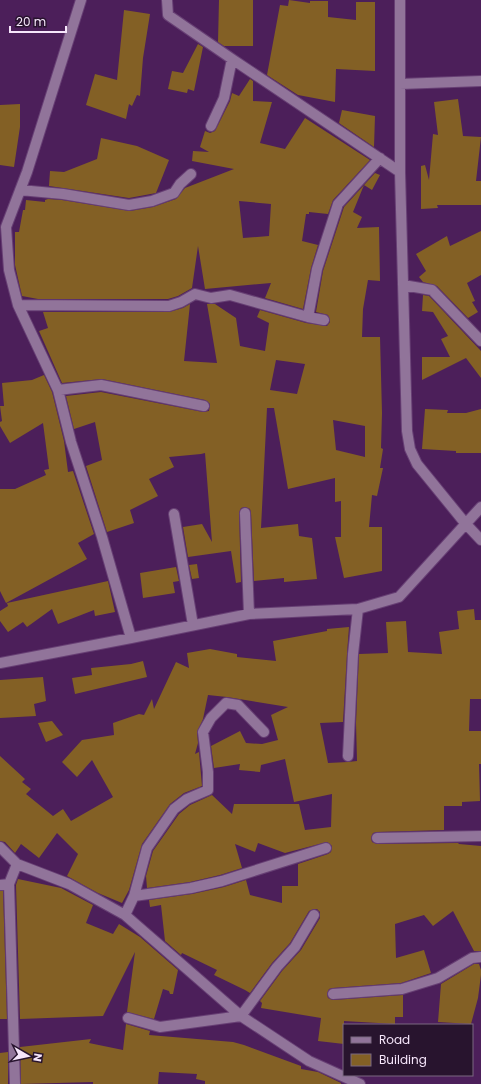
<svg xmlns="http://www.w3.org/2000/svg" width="481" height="1084" font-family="Poppins,sans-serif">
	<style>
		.building { fill: #836025; fill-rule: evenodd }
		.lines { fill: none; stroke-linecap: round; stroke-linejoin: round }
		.minor-casing { stroke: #673f74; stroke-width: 12 }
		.minor { stroke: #91749a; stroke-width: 10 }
	</style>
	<rect width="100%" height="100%" fill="#4c1f5a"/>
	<path class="building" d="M219 0H253V46H224L218 42Z
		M289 0 310 3V1H328V17L356 20V2H375V71L336 69 335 102 298 95 267 75 280 5 288 6Z
		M124 10 150 14 143 58 140 96 137 95 132 106 129 104 126 119 86 105 95 74 117 80Z
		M198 44 203 47 194 91 188 89 187 93 168 89 172 71 183 73Z
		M250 79 253 81V101L272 102 260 143 285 149 305 118 370 160 333 200 328 214 309 212V214H306L302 241 318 245 311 268 303 309 265 298 271 283 205 289 198 246 192 288 178 296 168 299H38L22 296 15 265V232H19L23 210H25L26 200 45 202V200L48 199 62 200 130 211 153 207 176 199 185 188 234 169 192 161 193 151 209 152 200 147 205 131 210 133 215 131 230 101 232 93 239 96ZM239 201 271 204 269 236 243 238Z
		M458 99 463 136 481 137 476 181H481V205H437L438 208 421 209V166L425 165 429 180 433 134 438 135 434 102Z
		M20 104V127L14 167 0 165V105Z
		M342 110 375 116 374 147 339 123Z
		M101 138 137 146 169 160 156 193 129 198 49 186 50 171 64 172 97 159Z
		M375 173 380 175 372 190 364 185 353 212 362 217 357 228 379 227 380 281 368 280 363 309 362 337H380L382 413 381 448 383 449 380 468H383L377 496 372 495 369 527H382V571L344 578 335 537H341V501L335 502V478L288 489 274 408H267L261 528 298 524 299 536 312 538 317 579 284 582V578L254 581 251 513 250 509 245 507 241 508 239 513 241 582 236 583 231 551 188 557 183 527 202 524 212 542 205 453 201 454 169 457 174 467 149 479 158 496 130 510 134 523 107 532 86 466 102 460 95 422 74 429 66 396 101 392 203 412 209 411 210 404 205 400 102 379 62 383 39 331 48 328 43 312H169L183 308 190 304 184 361 217 363 207 304H215L236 318 240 346 265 351 269 323 257 317 260 310 306 323 327 326 330 322 328 315 316 312 323 271 344 207ZM276 360 305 364 297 394 270 390ZM333 420 365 426V457L336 450Z
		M481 231V275L467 283 475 301 472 302 478 312 468 318 437 286 423 282 419 277 426 271 416 254 447 236 450 246Z
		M423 295 429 296 481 351V378L466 358 422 380V357H450L441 339 448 336 433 312 422 311Z
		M44 375 52 392 64 441 68 472 73 471 94 534 78 543 87 559 6 603 0 591V489H15L46 475 44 470 49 469 43 423 10 443 0 426V422L2 421 0 406H4L2 383 32 380Z
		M425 409 448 410 447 413H466L481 409V453H456V451L422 449Z
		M197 564 199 578 192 579 189 565Z
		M176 567 179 581 173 582 175 593 143 598 140 573Z
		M108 581 115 612 95 616 94 610 58 624 52 609 27 627 23 622 8 632 0 621V611L8 606 7 603Z
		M474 609 475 620H481V699H470L469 731H481V764H479L480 801 462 802V806H444V830L377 832 373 833 371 838 372 842 377 844 458 843 459 844 481 846V951H474L453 911 433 926 424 915 395 924 396 958 424 950 431 973 401 983 333 988 329 989 327 994 328 998 333 1000 403 995V1017H395V1024L344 1021V1044L318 1041 321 1018 261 1008 262 1003 260 1001 282 971 301 950 320 918V912L317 909H314L309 911 290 943 272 963 250 993 245 990 214 975 217 970 182 953 181 955 165 941 161 905 150 907 149 900 192 894 224 887 246 880 250 895 282 903V886H298V864L328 854 331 852 332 846 327 842 285 853 258 843 255 852 235 844 242 868 220 875 190 882 147 888 146 876 153 851 179 814 190 805 212 795 232 814 234 804H299L305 830 331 827 332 794 294 802 285 759 261 765 260 772 239 770 240 764 214 768 211 746 240 731 246 743 262 744 278 740 271 715 288 707 227 697 208 695 203 719 197 732 198 743 195 754 199 752 202 786 184 793 170 804 142 844 129 890 122 903 98 893 67 876 78 854 57 833 39 858 21 844 15 853 5 842 0 841V756L25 779 22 782 31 789 26 794 53 816 63 809 71 821 113 797 92 760 77 777 62 762 82 740 114 735 113 723 139 714 144 715 152 699 154 709 176 662 189 668 187 653 210 649 237 654V657L276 661 273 641 327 631V629L349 627 347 654 343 722 320 723 328 763 348 762 357 761 356 723 359 654 388 653 386 622 406 621 408 652 442 654 439 632 459 629 457 611Z
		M143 661 147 677 75 694 72 678 92 675 91 668 131 664Z
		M43 677 46 701 34 704 36 716 0 718V680Z
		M52 721 63 735 46 742 38 723Z
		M18 879 61 888 93 905 86 923 113 934 119 924 140 937 178 970 173 994H170L169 991 163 989 154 1019 127 1012 135 952 103 1016 20 1019 16 885Z
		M0 891H3L7 1019H0Z
		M474 964H479L481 970V975L478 998 471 1024 438 1022 441 984Z
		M126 1024 150 1031 149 1035 233 1042 244 1045 301 1066V1069L318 1072 341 1083V1084H205V1081L196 1079 197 1074 159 1072 158 1084H93V1082L21 1084 20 1047 91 1039 89 1043 123 1050Z
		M8 1052V1084H0V1053Z"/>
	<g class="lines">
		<defs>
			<path id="minor" d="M81 0 27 172 6 227 9 270 18 305 58 390 71 442 102 537 131 638
				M167 0 168 15 232 59 400 172
				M400 0V172L407 431 410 449 417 464 465 523 481 540
				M400 84 481 81
				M211 126 224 98 232 59
				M20 190 63 194 129 205 152 201 174 193 180 184 191 174
				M403 285 432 290 481 341
				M18 305 169 306 181 302 195 294 211 298 230 295 308 317 324 320
				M308 317 317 269 338 204 380 158
				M58 390 101 385 204 406
				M245 513 249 614
				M174 514 193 625
				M0 663 131 638 249 614 358 609 399 597 481 507
				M348 756 353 654 358 609
				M377 838 481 836
				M0 847 17 864 69 884 125 915 241 1016 277 967 295 947 314 915
				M9 884 15 1084
				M0 885 9 884 17 864
				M134 896 147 848 174 809 187 799 208 790V772L203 732 211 718 226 703 238 705 264 732
				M125 915 134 896 191 888 222 881 326 848
				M333 994 402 989 438 978 472 958 481 957
				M128 1018 160 1027 241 1016 309 1061 360 1084"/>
		</defs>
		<use href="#minor" class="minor-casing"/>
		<use href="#minor" class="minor"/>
	</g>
	<rect x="343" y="1024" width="130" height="52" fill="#28142e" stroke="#7a6880"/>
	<rect x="351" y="1037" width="20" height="6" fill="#91749a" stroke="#7a6880"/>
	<text x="379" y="1044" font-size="12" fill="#f6e6fb">Road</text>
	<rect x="351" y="1054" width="20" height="12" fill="#836025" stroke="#7a6880"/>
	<text x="379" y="1064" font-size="12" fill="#f6e6fb">Building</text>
	<g transform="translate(28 1056) rotate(99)" stroke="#28142e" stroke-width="3" paint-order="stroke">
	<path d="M0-3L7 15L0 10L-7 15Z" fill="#f6e6fb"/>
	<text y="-6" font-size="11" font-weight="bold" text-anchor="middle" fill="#f6e6fb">N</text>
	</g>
	<path d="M10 26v6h56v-6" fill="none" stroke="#f6e6fb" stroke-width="2"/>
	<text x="16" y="26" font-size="12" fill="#f6e6fb" stroke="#28142e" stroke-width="3" paint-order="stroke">20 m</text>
</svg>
